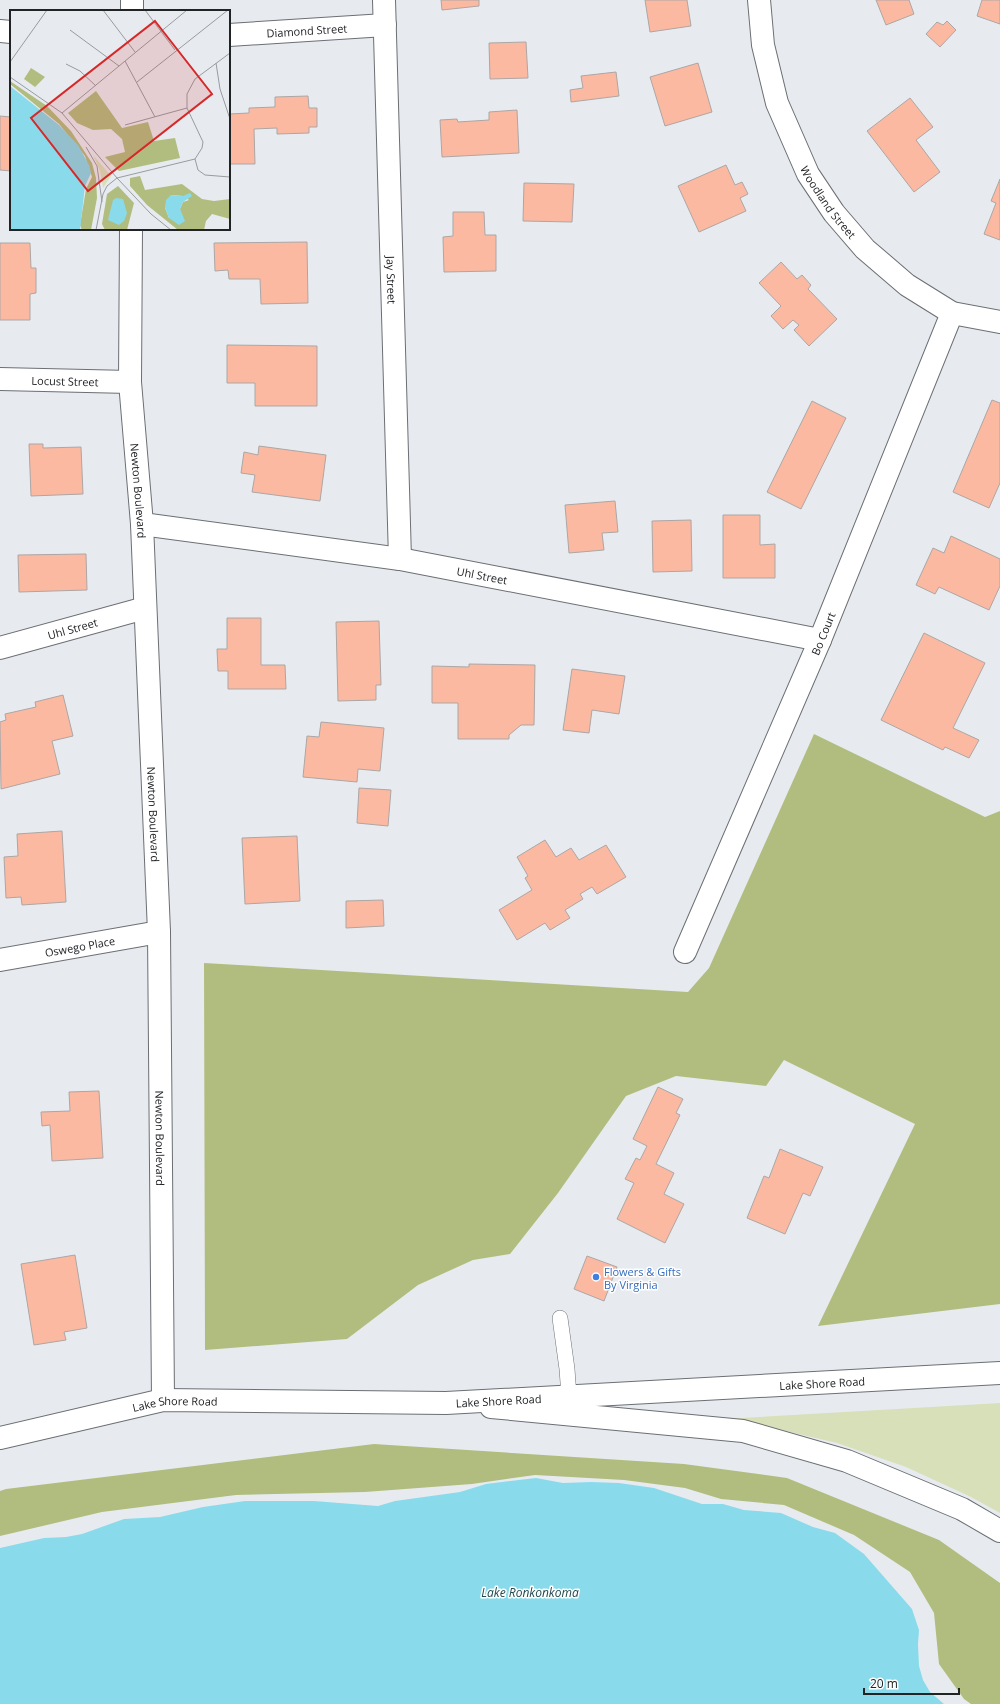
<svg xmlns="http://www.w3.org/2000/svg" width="1000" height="1704" font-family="'Open Sans',sans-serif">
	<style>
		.green { fill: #d8e0ba }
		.forest { fill: #b1bd7f }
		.water { fill: #89dbeb }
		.building { fill: #fbb9a2; stroke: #ada6a4 }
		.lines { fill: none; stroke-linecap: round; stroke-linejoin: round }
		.service-casing { stroke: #6b6f73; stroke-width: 16 }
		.minor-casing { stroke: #6b6f73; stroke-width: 24 }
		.secondary-casing { stroke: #6b6f73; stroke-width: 24 }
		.primary-casing { stroke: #6b6f73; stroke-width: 24 }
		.service { stroke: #fff; stroke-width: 15 }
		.minor { stroke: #fff; stroke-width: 22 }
		.secondary { stroke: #fff; stroke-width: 22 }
		.primary { stroke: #fff; stroke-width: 22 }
		.shop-dot { fill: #3f7fe0; stroke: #fff; stroke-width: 1.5 }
		.labels { text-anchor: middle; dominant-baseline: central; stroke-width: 3; stroke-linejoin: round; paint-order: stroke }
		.street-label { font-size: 11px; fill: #212325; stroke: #fff }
		.shop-label { font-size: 11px; fill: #366cbe; stroke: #fff; text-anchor: start }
		.water-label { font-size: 12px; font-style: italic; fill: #21484f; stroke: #fff }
		.inset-road { fill: none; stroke: #989b9f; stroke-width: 1 }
		.view { fill: #d62828; fill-opacity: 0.15; stroke: #d62828; stroke-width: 2 }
		.inset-edge { fill: none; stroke: #212325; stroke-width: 2 }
	</style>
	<rect width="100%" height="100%" fill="#e7ebf0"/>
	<path class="green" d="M1000 1403V1513L971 1497 906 1467 837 1443 760 1425 723 1419Z"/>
	<path class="forest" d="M814 734 985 817 1000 811V1304L818 1326 915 1124 784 1060 766 1086 676 1076 626 1096 558 1193 510 1254 473 1260 418 1285 347 1339 205 1350 204 963 688 992 709 968Z
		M374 1444 684 1464 787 1478 939 1540 1000 1583V1704H971L964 1699 939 1664 934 1613 910 1572 854 1535 784 1505 721 1499 685 1488 624 1480 535 1475 472 1484 365 1492 236 1495 102 1512 0 1536V1491L6 1489Z"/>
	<path class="water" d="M536 1478 563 1483 591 1482 619 1483 654 1488 702 1504H723L744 1510 781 1513 813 1527 835 1533 864 1554 912 1609 919 1630 918 1644 919 1666 923 1680 930 1692 944 1704H0V1548L44 1538 66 1537 82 1534 124 1519 160 1517 203 1507 245 1501H314L378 1506 395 1501 460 1492 486 1484Z"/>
	<path class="building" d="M441 0H479V6L442 10Z
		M645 0H687L691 26 650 32Z
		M876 0H909L914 14 886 25Z
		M982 0H1000V24L977 16Z
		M947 21 956 30 940 47 926 34 937 22 943 25Z
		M526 42 528 78 490 79 489 43Z
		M698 63 712 112 665 126 650 77Z
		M616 72 619 96 571 102 570 90 583 88 581 76Z
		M308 96 309 108H317V127H309V133L277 134V128L254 129 255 164H229V114L249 113V108L275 107V97Z
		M910 98 933 127 916 140 940 172 914 192 867 131Z
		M517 110 519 153 442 157 440 120 457 119 458 122 489 120V112Z
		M0 116 11 117V171L0 170Z
		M726 165 735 185 742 182 748 194 740 198 746 211 699 232 678 186Z
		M1000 179V240L984 234 996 203 991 201Z
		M524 183 574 184 572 222 523 221Z
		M453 212H484L485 235H496V271L444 272 443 237 453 236Z
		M307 242 308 303 261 304 260 279H229L228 270 215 271 214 243Z
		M0 243H30L31 268H36V293L30 294V320H0Z
		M781 262 797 279 802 275 811 285 808 289 837 319 809 346 794 330 799 325 793 320 783 329 771 316 781 306 759 283Z
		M227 345 317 346V406H255V383H227Z
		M992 400 1000 403V483L989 508 953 492Z
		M812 401 846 418 801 509 767 492Z
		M29 444H43V448L81 447 83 494 31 496Z
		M259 446 326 455 320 501 252 492 255 475 241 473 244 452 258 455Z
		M615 501 618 532 602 533 604 550 569 553 565 505Z
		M723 515H760V545L775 544V578H723Z
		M691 520 692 571 653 572 652 521Z
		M951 536 1000 559V586L989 610 939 587 935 594 916 585 933 548 944 553Z
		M86 554 87 590 19 592 18 555Z
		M227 618H261V665H285L286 689H228V671H218L217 649H227Z
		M379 621 381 685H376V700L338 701 336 622Z
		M924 633 985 663 953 728 979 740 969 758 945 747 943 750 881 720Z
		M469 664 535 665 534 725H521L509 735V739H458V703H432V666L469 667Z
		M572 669 625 676 619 714 592 710 589 733 563 730Z
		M63 695 73 736 52 741 60 774 1 789 0 722 6 720 5 714 36 707 35 702Z
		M321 722 384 728 380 771 358 769 357 782 303 777 307 736 319 737Z
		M359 788 391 790 388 826 357 823Z
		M62 831 66 902 22 905 21 897 6 898 4 857 18 856 17 834Z
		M297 836 300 901 245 904 242 838Z
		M545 840 556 857 571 848 579 860 606 845 626 877 597 894 592 887 580 894 583 899 565 910 570 918 550 930 545 923 517 940 499 910 532 890 525 878 528 876 517 857Z
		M383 900 384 926 346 928V901Z
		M658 1087 683 1099 676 1113 680 1115 656 1164 674 1173 664 1194 684 1204 665 1243 617 1219 634 1183 625 1179 636 1158 640 1160 647 1146 633 1139Z
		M99 1091 103 1158 52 1161 50 1125 42 1126 41 1112 70 1111 69 1092Z
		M780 1149 823 1167 810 1196 803 1193 785 1234 747 1218 764 1176 769 1178Z
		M75 1255 87 1328 64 1332 66 1340 34 1345 21 1264Z
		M587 1256 617 1267 604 1301 574 1289Z"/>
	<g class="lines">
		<defs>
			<path id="service" d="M560 1318 567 1369 569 1396"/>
			<g id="minor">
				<path d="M132 0V11"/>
				<path id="s1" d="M384 0 400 559"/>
				<path id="s2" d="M759 0 763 45 777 103 808 174 834 213 865 249 907 285 952 313 1000 322"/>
				<path d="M0 31 11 32"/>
				<path id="s3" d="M229 35 385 25"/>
				<path id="s4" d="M131 229 130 382 142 524 159 932 163 1400"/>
				<path id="s5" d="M0 379 130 382"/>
				<path id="s6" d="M142 524 400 559 820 640"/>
				<path id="s7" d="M0 648 145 608"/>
				<path id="s8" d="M685 952 820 640 952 313"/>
				<path id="s9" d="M0 960 159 932"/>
			</g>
			<path id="secondary" d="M491 1407 743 1431 847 1461 962 1509 1000 1531"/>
			<g id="primary">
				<path id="s10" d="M0 1438 163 1400 446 1403 1000 1373"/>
			</g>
		</defs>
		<use href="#service" class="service-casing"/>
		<use href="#minor" class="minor-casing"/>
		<use href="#secondary" class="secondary-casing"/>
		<use href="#primary" class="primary-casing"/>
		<use href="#service" class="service"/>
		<use href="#minor" class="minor"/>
		<use href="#secondary" class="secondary"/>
		<use href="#primary" class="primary"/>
	</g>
	<circle class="shop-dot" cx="596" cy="1277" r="4"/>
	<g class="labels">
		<g class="street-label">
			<text stroke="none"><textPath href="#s3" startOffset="78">Diamond Street</textPath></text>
			<text stroke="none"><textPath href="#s2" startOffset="217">Woodland Street</textPath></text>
			<text stroke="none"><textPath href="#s1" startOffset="280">Jay Street</textPath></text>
			<text stroke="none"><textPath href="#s5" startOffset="65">Locust Street</textPath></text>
			<text stroke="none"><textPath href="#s4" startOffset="262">Newton Boulevard</textPath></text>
			<text stroke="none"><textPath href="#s6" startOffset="344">Uhl Street</textPath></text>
			<text stroke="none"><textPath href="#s7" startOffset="75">Uhl Street</textPath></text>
			<text stroke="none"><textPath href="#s8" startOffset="347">Bo Court</textPath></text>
			<text stroke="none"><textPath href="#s4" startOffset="586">Newton Boulevard</textPath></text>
			<text stroke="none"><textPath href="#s9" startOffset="81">Oswego Place</textPath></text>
			<text stroke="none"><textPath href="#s4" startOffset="910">Newton Boulevard</textPath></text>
			<text stroke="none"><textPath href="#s10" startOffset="827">Lake Shore Road</textPath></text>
			<text stroke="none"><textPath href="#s10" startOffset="503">Lake Shore Road</textPath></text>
			<text stroke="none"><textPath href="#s10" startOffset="179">Lake Shore Road</textPath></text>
		</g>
		<g class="shop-label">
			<text x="604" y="1271">Flowers &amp; Gifts<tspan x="604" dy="13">By Virginia</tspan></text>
		</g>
		<g class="water-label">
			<text x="530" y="1592">Lake Ronkonkoma</text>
		</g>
	</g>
	<g transform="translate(10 10)">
		<rect width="220" height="220" fill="#e7ebf0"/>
		<path d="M83 145 101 166 93 178 90 161Z" fill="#d8e0ba"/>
		<path d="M21 58 35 67 25 77 14 69ZM0 71 37 96 61 121 82 153 86 168 87 188 81 220H72L70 215 76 179 82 167 75 146 49 114 0 74ZM86 81 112 118 138 112 144 131 165 128 170 148 109 161 95 147 115 142 112 129 101 119 83 120 67 113 58 103ZM130 166 135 180 172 174 192 189 204 191 220 189V209L202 204 196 211 194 220H168L137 195 120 176V168ZM161 185 173 186 179 190 173 192 170 199 171 208H159L155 198ZM108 176 124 193 117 220H95L92 214 97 184Z" fill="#b1bd7f" fill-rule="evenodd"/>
		<path d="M0 76 49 115 68 135 79 155 81 163 75 176 70 220H0ZM180 183 182 186 173 192 170 199 175 211 169 215 159 208 155 198 156 190 161 185 173 186ZM106 188 113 189 117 203 114 211 109 215 98 210 103 190Z" fill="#89dbeb"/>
		<path class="inset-road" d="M93 0 125 42M135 0 165 40M60 20 109 56M115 51 145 107M0 52 37 0M206 53 210 79 220 109M56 54 70 61 86 76M0 67 52 103 107 168 141 204 161 220M127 72 218 0M52 103 177 0M115 115 177 98M76 137 87 156 92 192M185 149 192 138 193 132 177 98V84L185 69 220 43M185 149 188 160 195 165 220 167M107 168 185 149M86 220 93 184 97 176 107 168"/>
		<path class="view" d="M145 11 202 84 78 181 21 108Z"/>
		<rect width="220" height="220" class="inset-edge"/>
	</g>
	<path d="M864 1688v6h95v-6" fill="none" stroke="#212325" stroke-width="2"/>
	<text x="870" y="1688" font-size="12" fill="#212325" stroke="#ffffff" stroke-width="3" paint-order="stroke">20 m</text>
</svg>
